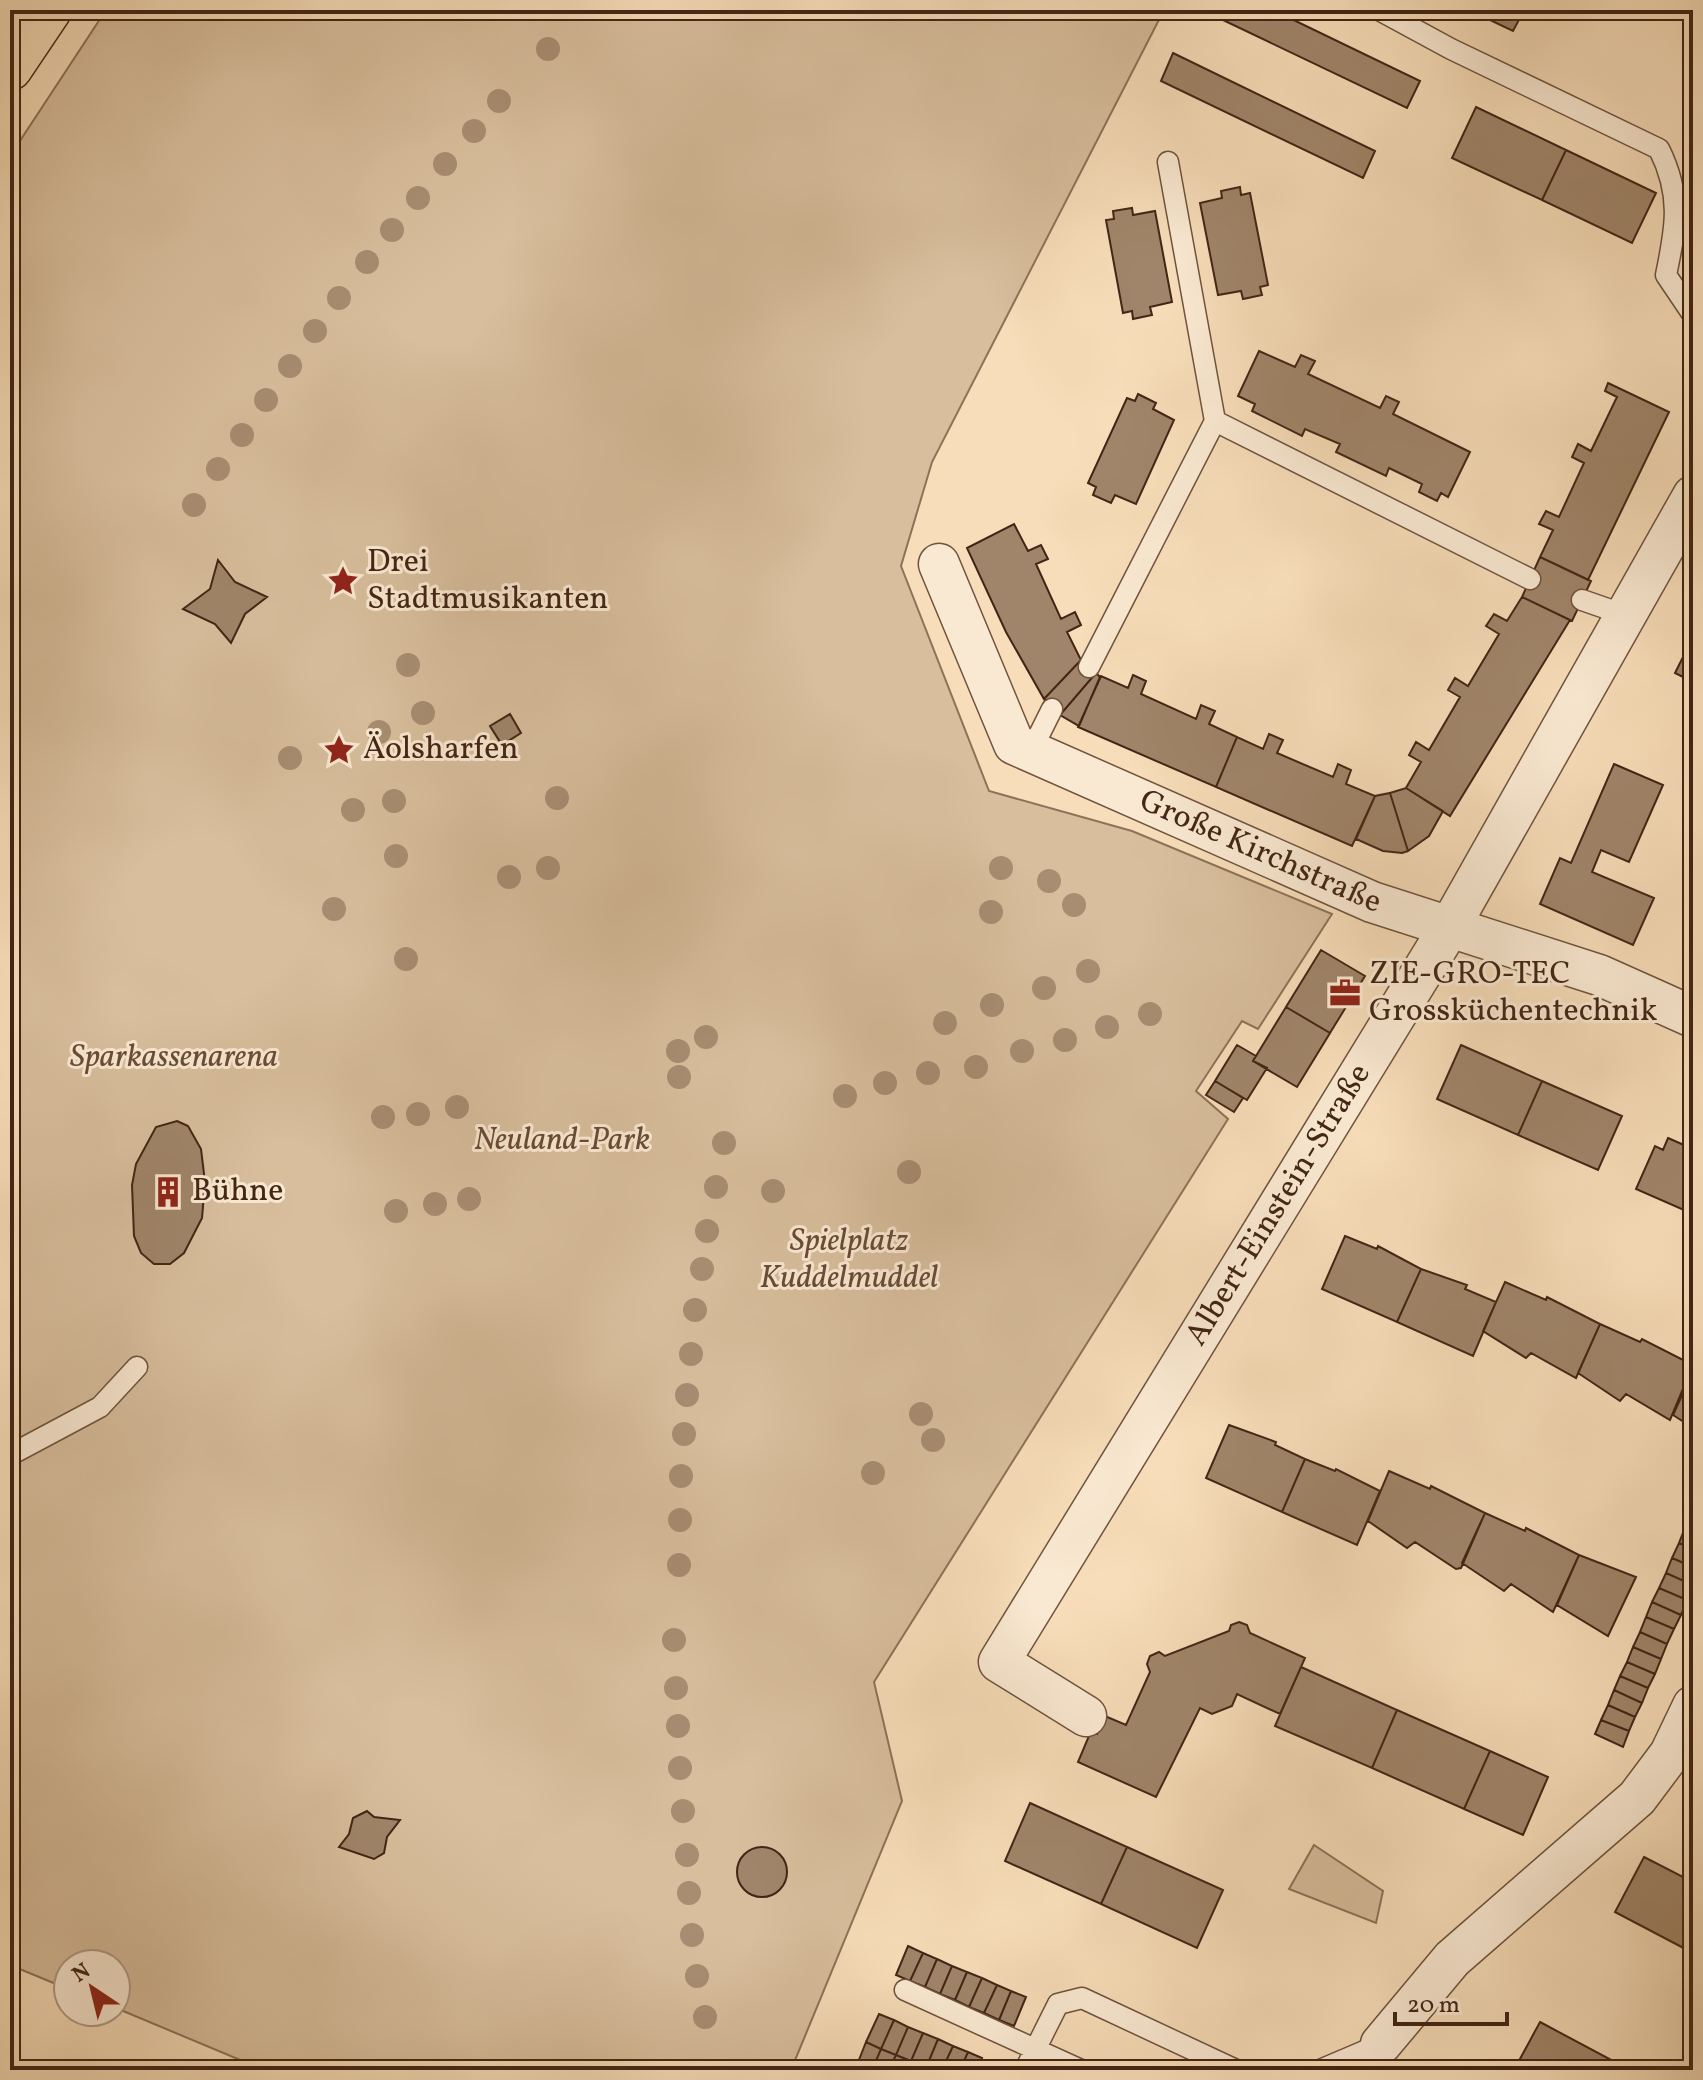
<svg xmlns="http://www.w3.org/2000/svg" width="1703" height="2080" font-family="Vollkorn,serif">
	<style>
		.green { fill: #d8be9d; stroke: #8d7259; stroke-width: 2 }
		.building { fill: #a0856a; stroke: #422515; stroke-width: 2 }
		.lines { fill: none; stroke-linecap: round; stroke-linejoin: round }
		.lane-casing { stroke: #6f533e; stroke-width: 23 }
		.street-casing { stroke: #6f533e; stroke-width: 43 }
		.primary-casing { stroke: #422515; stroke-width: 47 }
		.lane { stroke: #fae9d2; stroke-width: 20 }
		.street { stroke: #fae9d2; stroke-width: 40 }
		.primary { stroke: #f7ddb9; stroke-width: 44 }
		.tree { fill: #a88d72 }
		.labels { text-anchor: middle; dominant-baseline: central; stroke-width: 6; stroke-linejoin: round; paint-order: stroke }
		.poi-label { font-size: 32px; fill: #422515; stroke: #fae9d2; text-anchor: start }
		.street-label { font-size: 32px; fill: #422515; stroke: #fae9d2 }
		.park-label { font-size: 32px; font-style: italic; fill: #684b37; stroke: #fae9d2 }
	</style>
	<rect width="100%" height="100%" fill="#f7ddb9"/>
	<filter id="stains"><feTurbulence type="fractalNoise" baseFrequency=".0025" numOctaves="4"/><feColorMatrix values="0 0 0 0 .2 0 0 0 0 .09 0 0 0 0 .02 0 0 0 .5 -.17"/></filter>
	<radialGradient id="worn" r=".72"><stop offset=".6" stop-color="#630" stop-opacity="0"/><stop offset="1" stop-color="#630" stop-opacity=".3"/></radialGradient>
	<path class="green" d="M106 10H1164L932 462 901 566 989 791 1132 831 1332 914 1258 1029 1242 1021 1196 1091 1228 1119 874 1682 902 1801 791 2070H264L116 2008V1964H68V1989L10 1965V156Z
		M1314 1845 1383 1891 1376 1923 1289 1889Z"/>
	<path class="building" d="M1202 10H1273L1420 81 1407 108Z
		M1469 10H1533L1530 17 1522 14 1513 31Z
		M1173 53 1375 151 1363 178 1161 81Z
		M1476 107 1566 150 1542 200 1452 158Z
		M1566 150 1656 193 1632 243 1542 200Z
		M1240 187 1241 195 1250 193 1268 285 1260 287 1262 295 1243 299 1241 291 1218 295 1200 203 1222 198 1221 191Z
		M1132 208 1133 215 1155 211 1172 302 1150 307 1152 315 1133 319 1132 311 1123 313 1106 220 1114 219 1113 211Z
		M1259 351 1295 367 1301 355 1315 361 1308 374 1380 408 1386 396 1399 402 1393 414 1470 452 1448 497 1441 493 1437 501 1419 492 1422 484 1389 468 1386 476 1336 452 1340 444 1305 429 1302 436 1252 411 1255 404 1238 396Z
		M1608 383 1669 412 1588 580 1540 557 1553 530 1539 524 1546 511 1559 517 1584 463 1572 457 1578 444 1591 451 1617 397 1605 391Z
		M1138 394 1156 403 1153 409 1174 420 1136 504 1115 495 1111 503 1093 495 1096 487 1088 483 1127 398 1135 401Z
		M1014 524 1028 551 1041 545 1048 559 1036 564 1061 619 1075 612 1081 625 1067 632 1081 660 1044 699 1006 632 967 548Z
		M1540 557 1591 581 1572 621 1522 597Z
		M218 560 235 582 267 597 245 614 231 643 215 624 183 609 210 589Z
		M1522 597 1570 620 1450 816 1406 788 1421 762 1409 755 1416 742 1429 750 1460 697 1448 690 1455 678 1468 686 1499 634 1486 626 1494 614 1507 621Z
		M1693 637V682L1675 673Z
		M1081 660 1096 673 1060 715 1044 699Z
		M1096 673 1100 677 1079 726 1060 715Z
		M1133 675 1146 681 1141 694 1196 719 1201 705 1215 711 1209 724 1237 737 1216 787 1078 727 1101 676 1128 688Z
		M510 714 521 733 502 745 490 726Z
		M1269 734 1283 740 1277 753 1333 777 1338 764 1351 770 1346 784 1375 796 1352 846 1216 787 1237 737 1263 749Z
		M1614 764 1663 785 1629 862 1601 850 1592 872 1654 898 1633 945 1540 904 1560 858 1571 863Z
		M1406 788 1443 811 1429 836 1408 851 1390 793Z
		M1390 793 1408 851 1402 853 1383 851 1356 839 1375 796Z
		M1321 950 1365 976 1330 1033 1286 1007Z
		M1286 1007 1330 1033 1297 1087 1253 1061Z
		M1237 1045 1256 1056 1253 1061 1267 1068 1247 1100 1215 1081Z
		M1461 1045 1542 1081 1518 1135 1437 1099Z
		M1215 1081 1243 1098 1234 1112 1206 1095Z
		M1542 1081 1622 1116 1598 1170 1518 1135Z
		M177 1121 188 1126 201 1149 205 1182 202 1218 184 1253 170 1264H154L141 1253 134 1236 132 1185 136 1164 156 1127Z
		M1668 1138 1693 1149V1214L1636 1189 1655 1146 1663 1150Z
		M1345 1236 1377 1249 1378 1246 1421 1269 1397 1322 1322 1289Z
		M1421 1269 1467 1285 1465 1289 1496 1302 1473 1356 1397 1322Z
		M1505 1282 1546 1300 1547 1297 1600 1324 1576 1378 1531 1353 1526 1358 1483 1331Z
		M1600 1324 1640 1342 1642 1339 1693 1365 1670 1420 1626 1394 1620 1401 1578 1373Z
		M1693 1371V1428L1673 1415Z
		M1229 1425 1276 1442 1275 1445 1305 1459 1282 1512 1206 1478Z
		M1305 1459 1335 1471 1336 1469 1380 1491 1357 1545 1282 1512Z
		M1389 1471 1430 1489 1431 1486 1485 1513 1461 1568 1456 1569 1415 1542 1407 1548 1368 1521Z
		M1485 1513 1525 1531 1526 1528 1579 1555 1553 1612 1511 1584 1504 1591 1462 1563Z
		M1685 1528 1693 1532V1549L1679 1543Z
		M1679 1543 1693 1549V1567L1672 1558Z
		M1579 1555 1636 1577 1608 1636 1557 1605Z
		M1672 1558 1693 1567V1585L1666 1573Z
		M1666 1573 1693 1585 1687 1600 1659 1588Z
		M1659 1588 1687 1600 1681 1615 1652 1602Z
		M1652 1602 1681 1615 1674 1629 1646 1617Z
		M1646 1617 1674 1629 1667 1644 1640 1632Z
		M1239 1622 1247 1625 1250 1633 1305 1658 1280 1714 1237 1694 1232 1706 1212 1714 1200 1708 1156 1797 1078 1762 1091 1731 1097 1734 1105 1716 1126 1725 1150 1672 1147 1664 1150 1656 1159 1652 1165 1656 1229 1631 1231 1625Z
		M1640 1632 1667 1644 1661 1659 1633 1647Z
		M1633 1647 1661 1659 1655 1674 1627 1662Z
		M1627 1662 1655 1674 1648 1688 1620 1676Z
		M1301 1667 1397 1710 1372 1768 1275 1726Z
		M1620 1676 1648 1688 1642 1703 1614 1690Z
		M1614 1690 1642 1703 1635 1717 1608 1705Z
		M1608 1705 1635 1717 1629 1731 1601 1720Z
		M1397 1710 1490 1751 1464 1809 1372 1768Z
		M1601 1720 1629 1731 1623 1747 1595 1734Z
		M1490 1751 1548 1777 1523 1835 1464 1809Z
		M1030 1803 1127 1847 1101 1904 1005 1861Z
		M367 1811 374 1817 400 1820 387 1837 384 1853 374 1859 339 1847 349 1834 353 1818Z
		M1127 1847 1223 1890 1197 1948 1101 1904Z
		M737 1872a25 25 0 1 1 50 0a25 25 0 1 1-50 0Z
		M1644 1857 1693 1882V1953L1615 1912Z
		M908 1946 923 1953 910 1981 896 1975Z
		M923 1953 937 1959 925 1987 910 1981Z
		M937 1959 952 1966 940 1994 925 1987Z
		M952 1966 967 1972 955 2000 940 1994Z
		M967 1972 982 1978 969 2007 955 2000Z
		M982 1978 997 1985 984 2013 969 2007Z
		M997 1985 1011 1991 999 2020 984 2013Z
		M1011 1991 1026 1997 1014 2026 999 2020Z
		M879 2014 894 2020 881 2049 866 2042Z
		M894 2020 908 2027 896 2055 881 2049Z
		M1540 2022 1630 2070H1514Z
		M908 2027 923 2033 911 2061 896 2055Z
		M923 2033 938 2039 926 2068 911 2061Z
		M938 2039 953 2046 942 2070H931L926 2068Z
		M866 2042 881 2049 872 2070H855Z
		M953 2046 968 2052 960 2070H942Z
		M881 2049 896 2055 889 2070H872Z
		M968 2052 982 2058 977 2070H960Z
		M896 2055 911 2061 907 2070H889Z"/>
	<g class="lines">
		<defs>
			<path id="lane" d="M1379 10 1451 49 1659 149C1682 195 1676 227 1666 275L1693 315
				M1168 162 1215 421
				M1582 600 1628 616
				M1089 667 1215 421 1530 579
				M1031 751 1052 709
				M10 1455 100 1407 137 1367
				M905 1990 1081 2070
				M1025 2070 1058 2004 1082 1998 1236 2070
				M1320 2070 1381 2044"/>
			<g id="street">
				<path id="s1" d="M939 564 1014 744 1372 902 1599 975 1693 1017"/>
				<path id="s2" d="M1086 1716 999 1662 1449 928 1693 496"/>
				<path d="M1381 2044 1452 1959 1637 1798 1670 1754 1693 1706"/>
			</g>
			<path id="primary" d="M10 68 49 10"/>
		</defs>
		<use href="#lane" class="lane-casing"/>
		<use href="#street" class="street-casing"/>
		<use href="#primary" class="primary-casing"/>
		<use href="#lane" class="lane"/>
		<use href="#street" class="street"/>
		<use href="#primary" class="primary"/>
	</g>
	<g class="tree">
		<circle cx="548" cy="49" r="12"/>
		<circle cx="499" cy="101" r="12"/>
		<circle cx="474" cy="131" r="12"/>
		<circle cx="445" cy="164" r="12"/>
		<circle cx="418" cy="198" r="12"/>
		<circle cx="392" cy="230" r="12"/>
		<circle cx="367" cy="262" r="12"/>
		<circle cx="339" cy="298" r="12"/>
		<circle cx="315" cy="331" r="12"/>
		<circle cx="290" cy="366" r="12"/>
		<circle cx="266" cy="400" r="12"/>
		<circle cx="242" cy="435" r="12"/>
		<circle cx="218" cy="469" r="12"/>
		<circle cx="194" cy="505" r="12"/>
		<circle cx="408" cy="665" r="12"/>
		<circle cx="423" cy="713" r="12"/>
		<circle cx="379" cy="732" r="12"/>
		<circle cx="290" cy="758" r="12"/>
		<circle cx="557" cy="798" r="12"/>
		<circle cx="394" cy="801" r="12"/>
		<circle cx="353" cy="810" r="12"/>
		<circle cx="396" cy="856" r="12"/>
		<circle cx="548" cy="868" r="12"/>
		<circle cx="1001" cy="868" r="12"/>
		<circle cx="509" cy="877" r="12"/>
		<circle cx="1049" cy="881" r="12"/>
		<circle cx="1074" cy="905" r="12"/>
		<circle cx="334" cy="909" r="12"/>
		<circle cx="991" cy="912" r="12"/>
		<circle cx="406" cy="959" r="12"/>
		<circle cx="1088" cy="971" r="12"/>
		<circle cx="1044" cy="988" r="12"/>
		<circle cx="992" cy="1005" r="12"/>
		<circle cx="1150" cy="1014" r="12"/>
		<circle cx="945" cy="1023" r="12"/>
		<circle cx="1107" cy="1027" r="12"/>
		<circle cx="706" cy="1037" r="12"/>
		<circle cx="1065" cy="1040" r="12"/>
		<circle cx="678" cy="1051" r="12"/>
		<circle cx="1022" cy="1051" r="12"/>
		<circle cx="976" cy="1067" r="12"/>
		<circle cx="928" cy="1073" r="12"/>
		<circle cx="679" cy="1077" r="12"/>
		<circle cx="885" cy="1083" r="12"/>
		<circle cx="845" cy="1096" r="12"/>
		<circle cx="457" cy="1107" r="12"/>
		<circle cx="418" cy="1114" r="12"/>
		<circle cx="383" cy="1117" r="12"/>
		<circle cx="724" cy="1143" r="12"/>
		<circle cx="909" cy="1172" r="12"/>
		<circle cx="716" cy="1187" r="12"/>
		<circle cx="773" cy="1191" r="12"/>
		<circle cx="469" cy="1199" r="12"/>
		<circle cx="435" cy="1204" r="12"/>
		<circle cx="396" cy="1211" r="12"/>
		<circle cx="707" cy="1231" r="12"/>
		<circle cx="702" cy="1269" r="12"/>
		<circle cx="695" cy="1310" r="12"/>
		<circle cx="691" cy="1354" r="12"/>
		<circle cx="687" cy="1395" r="12"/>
		<circle cx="921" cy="1414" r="12"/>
		<circle cx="684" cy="1434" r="12"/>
		<circle cx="933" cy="1440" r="12"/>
		<circle cx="873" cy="1473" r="12"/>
		<circle cx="681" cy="1476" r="12"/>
		<circle cx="680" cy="1520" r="12"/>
		<circle cx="679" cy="1565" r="12"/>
		<circle cx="674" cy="1640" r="12"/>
		<circle cx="676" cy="1688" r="12"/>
		<circle cx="678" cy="1726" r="12"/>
		<circle cx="680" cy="1768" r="12"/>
		<circle cx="683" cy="1811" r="12"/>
		<circle cx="687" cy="1855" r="12"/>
		<circle cx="689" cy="1893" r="12"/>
		<circle cx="692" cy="1935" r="12"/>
		<circle cx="697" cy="1976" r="12"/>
		<circle cx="705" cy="2017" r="12"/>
	</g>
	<defs>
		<symbol id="sight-bare" viewBox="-9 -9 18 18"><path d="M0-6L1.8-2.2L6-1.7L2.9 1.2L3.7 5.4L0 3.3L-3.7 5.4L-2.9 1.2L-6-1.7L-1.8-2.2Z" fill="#8f2418" stroke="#fae9d2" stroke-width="2.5" paint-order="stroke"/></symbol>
		<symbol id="office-bare" viewBox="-9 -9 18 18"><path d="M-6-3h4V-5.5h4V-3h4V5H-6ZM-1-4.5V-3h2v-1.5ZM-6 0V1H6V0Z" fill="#8f2418" stroke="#fae9d2" stroke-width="2.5" paint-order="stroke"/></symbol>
		<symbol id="building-bare" viewBox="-9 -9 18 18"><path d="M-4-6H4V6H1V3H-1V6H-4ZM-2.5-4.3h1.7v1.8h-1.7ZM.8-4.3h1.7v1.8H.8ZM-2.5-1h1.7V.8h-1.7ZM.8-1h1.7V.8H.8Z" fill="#8f2418" stroke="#fae9d2" stroke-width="2.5" paint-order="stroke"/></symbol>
	</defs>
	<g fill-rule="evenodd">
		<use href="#sight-bare" x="321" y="559" width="44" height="44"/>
		<use href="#sight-bare" x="317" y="728" width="44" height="44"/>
		<use href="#office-bare" x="1323" y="971" width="44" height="44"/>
		<use href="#building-bare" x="146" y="1170" width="44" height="44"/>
	</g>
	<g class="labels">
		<g class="poi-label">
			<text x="367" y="563">Drei<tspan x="367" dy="37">Stadtmusikanten</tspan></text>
			<text x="363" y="750">Äolsharfen</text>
			<text x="1369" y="975">ZIE-GRO-TEC<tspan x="1369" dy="37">Grossküchentechnik</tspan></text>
			<text x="192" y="1192">Bühne</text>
		</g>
		<g class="street-label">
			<text stroke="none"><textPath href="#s1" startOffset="464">Große Kirchstraße</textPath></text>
			<text stroke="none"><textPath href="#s2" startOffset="638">Albert-Einstein-Straße</textPath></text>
		</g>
		<g class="park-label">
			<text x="174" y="1058">Sparkassenarena</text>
			<text x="562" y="1141">Neuland-Park</text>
			<text x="849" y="1242">Spielplatz<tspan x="849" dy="37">Kuddelmuddel</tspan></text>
		</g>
	</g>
	<rect width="1703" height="2080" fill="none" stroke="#f7ddb9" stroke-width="40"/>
	<rect x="12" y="12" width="1679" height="2056" fill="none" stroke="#422515" stroke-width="4"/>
	<rect x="20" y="20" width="1663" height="2040" fill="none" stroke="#422515" stroke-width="2"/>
	<g transform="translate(92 1988) rotate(325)"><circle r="38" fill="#fae9d2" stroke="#b09b86" stroke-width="2"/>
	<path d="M0-6L14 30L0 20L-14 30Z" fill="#8f2418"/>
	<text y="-12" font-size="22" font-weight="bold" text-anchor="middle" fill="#422515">N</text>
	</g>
	<path d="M1395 2012v12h112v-12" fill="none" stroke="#422515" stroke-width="4"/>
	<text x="1407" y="2012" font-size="24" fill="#422515" stroke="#fae9d2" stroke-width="6" paint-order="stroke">20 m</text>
	<rect width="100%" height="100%" filter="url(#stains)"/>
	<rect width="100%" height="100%" fill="url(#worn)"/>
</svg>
